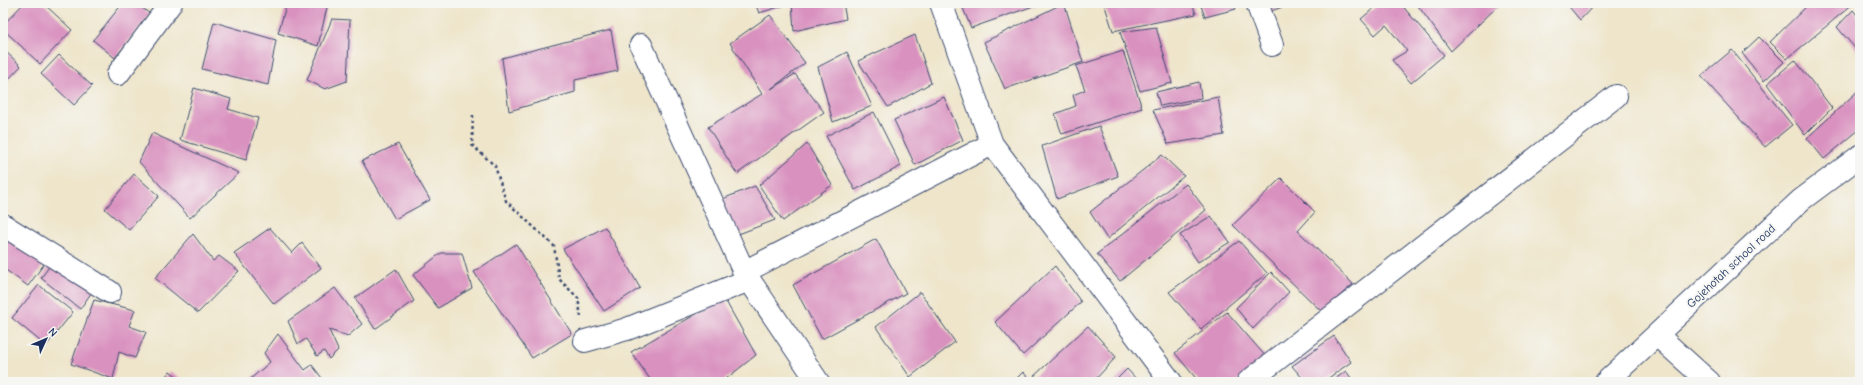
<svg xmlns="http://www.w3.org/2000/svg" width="1863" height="385" font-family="'Comic Neue',sans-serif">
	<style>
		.building { fill: #d991bf }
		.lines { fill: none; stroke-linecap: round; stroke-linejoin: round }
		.minor-casing { stroke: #3b4a6e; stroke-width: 24 }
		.path { stroke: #3b4a6e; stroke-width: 2.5; stroke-dasharray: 3 3; stroke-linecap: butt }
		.minor { stroke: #fff; stroke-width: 22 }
		.labels { text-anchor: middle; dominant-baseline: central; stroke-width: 4; stroke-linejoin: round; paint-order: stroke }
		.street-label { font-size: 12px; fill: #1b2f5e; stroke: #f6f6f2 }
	</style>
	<rect width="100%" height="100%" fill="#f6f6f2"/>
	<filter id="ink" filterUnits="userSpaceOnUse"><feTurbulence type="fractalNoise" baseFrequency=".025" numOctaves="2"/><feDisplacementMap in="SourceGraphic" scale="8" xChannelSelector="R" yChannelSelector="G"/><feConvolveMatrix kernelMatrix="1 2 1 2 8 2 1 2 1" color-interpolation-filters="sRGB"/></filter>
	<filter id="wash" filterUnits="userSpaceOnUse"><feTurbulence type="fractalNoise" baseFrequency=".012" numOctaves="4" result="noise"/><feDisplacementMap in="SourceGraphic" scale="16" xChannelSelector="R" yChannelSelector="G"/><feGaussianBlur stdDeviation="0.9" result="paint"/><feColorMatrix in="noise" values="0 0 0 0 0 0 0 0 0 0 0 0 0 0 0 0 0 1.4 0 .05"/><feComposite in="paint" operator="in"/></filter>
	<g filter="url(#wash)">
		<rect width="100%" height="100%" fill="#eee5ca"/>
		<g id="blocks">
			<path class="building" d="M24 3H43L72 30 40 64 3 29V25Z
				M123 3H136L150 14 115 58 93 40Z
				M328 3 318 46 278 33 286 6 276 3Z
				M755 3H786V5L759 13Z
				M792 3H843L846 19 794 31Z
				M961 3H1042L971 28Z
				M1064 3 1083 62 1005 89 984 42Z
				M1104 3H1192L1196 14 1113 31Z
				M1200 3H1233L1236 9 1205 17Z
				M1268 3H1294L1271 11Z
				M1380 3H1400L1444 55 1411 83 1392 60 1407 51 1386 25 1375 35 1361 19Z
				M1416 3H1501L1451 51Z
				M1566 3H1596L1580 20Z
				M1810 3H1854L1787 59 1770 42Z
				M1853 10 1860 19V54L1837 27Z
				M770 15 805 63 771 89 795 74 824 112 737 174 708 127 762 94 730 43Z
				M332 19 350 20 347 81 325 89 307 80Z
				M214 22 276 40 268 85 202 69Z
				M1156 27 1172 83 1140 91 1120 32Z
				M611 30 618 71 575 80V92L509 111 502 58Z
				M915 35 931 83 888 107 858 61Z
				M1759 37 1784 62 1764 81 1742 53Z
				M3 49 21 66 3 85Z
				M1732 50 1792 125 1765 147 1701 76Z
				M1123 51 1142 108 1062 134 1055 114 1076 106 1073 95 1085 90 1076 66Z
				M847 52 872 106 833 122 818 67Z
				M59 55 92 86 74 105 41 74Z
				M1795 60 1832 108 1805 135 1767 84Z
				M1199 82 1201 98 1160 106 1156 92Z
				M194 88 231 99 228 109 258 118 246 160 180 140Z
				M1860 89V129L1824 159 1807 138Z
				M944 97 963 140 915 165 894 120Z
				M1218 97 1224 135 1168 144 1153 110Z
				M874 112 901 166 855 190 826 136Z
				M1099 126 1118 176 1057 199 1042 146Z
				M152 133 239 173 190 218 139 162Z
				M398 144 430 200 395 219 362 161Z
				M807 144 832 185 783 221 759 185Z
				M1162 155 1184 176 1107 239 1090 212Z
				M134 174 159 196 129 230 105 209Z
				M1281 178 1315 212 1298 231 1353 284 1322 312 1233 225Z
				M1186 184 1206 210 1120 281 1097 254Z
				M755 186 775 220 736 235 720 200Z
				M1211 216 1230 242 1198 262 1180 235Z
				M3 227 47 260 28 286 3 268Z
				M605 227 640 288 604 311 563 249Z
				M270 228 292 253 302 243 321 268 274 304 234 253Z
				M193 234 213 261 219 256 239 271 198 313 155 278Z
				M876 239 906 293 822 339 793 285Z
				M1239 241 1267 273 1201 329 1169 292Z
				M516 244 572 334 532 358 474 272Z
				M441 253H462L472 288 438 308 413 275Z
				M54 260 94 289 80 309 41 278Z
				M1055 266 1081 302 1023 355 995 322Z
				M396 269 414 301 375 329 355 298Z
				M1271 272 1289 292 1253 329 1236 308Z
				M39 285 73 312 46 346 12 318Z
				M335 288 362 324 348 336 329 330 338 350 329 359 324 351 317 356 306 339 298 344 288 321Z
				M920 292 955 342 910 377 876 327Z
				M724 298 756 355 722 382H652L631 352Z
				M94 300 135 310 129 326 146 332 135 358 119 352 113 379 71 364Z
				M1227 312 1267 358 1236 382H1199L1175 353Z
				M1088 326 1116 357 1093 382H1037L1032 378Z
				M278 334 305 370 312 365 325 382H247L270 362 264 353Z
				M1334 336 1351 362 1323 382H1306L1292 366Z
				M1127 369 1139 382H1114Z
				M170 371 184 382H161Z
				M1346 371 1354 382H1331Z
				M1023 372 1032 382H1013Z"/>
		</g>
	</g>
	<g filter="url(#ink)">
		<use href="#blocks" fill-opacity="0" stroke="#3b4a6e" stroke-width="1"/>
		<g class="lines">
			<defs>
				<path id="minor" d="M941 3 992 144 1171 382
					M1257 3 1272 45
					M641 45 744 272 818 382
					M118 74 171 3
					M3 225 110 292
					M744 272 992 144
					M1657 335 1709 382
					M585 341 627 329 749 280
					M1248 382 1616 96
					M1606 382 1801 200 1860 156"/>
			</defs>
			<use href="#minor" class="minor-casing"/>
			<path class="path" d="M473 115 472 145 495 166 506 201 554 246 559 279 578 298 581 317"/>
			<use href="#minor" class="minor"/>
		</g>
	</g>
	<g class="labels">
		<g class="street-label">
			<text transform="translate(1731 266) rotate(-43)">Gojehotah school road</text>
		</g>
	</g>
	<rect width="1863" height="385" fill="none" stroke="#f6f6f2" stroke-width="16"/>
	<g transform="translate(46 339) rotate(46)" stroke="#f6f6f2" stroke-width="3" paint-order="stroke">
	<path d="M0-3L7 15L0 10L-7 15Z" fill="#1b2f5e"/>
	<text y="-6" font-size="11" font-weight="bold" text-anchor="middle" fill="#1b2f5e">N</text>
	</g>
</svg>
